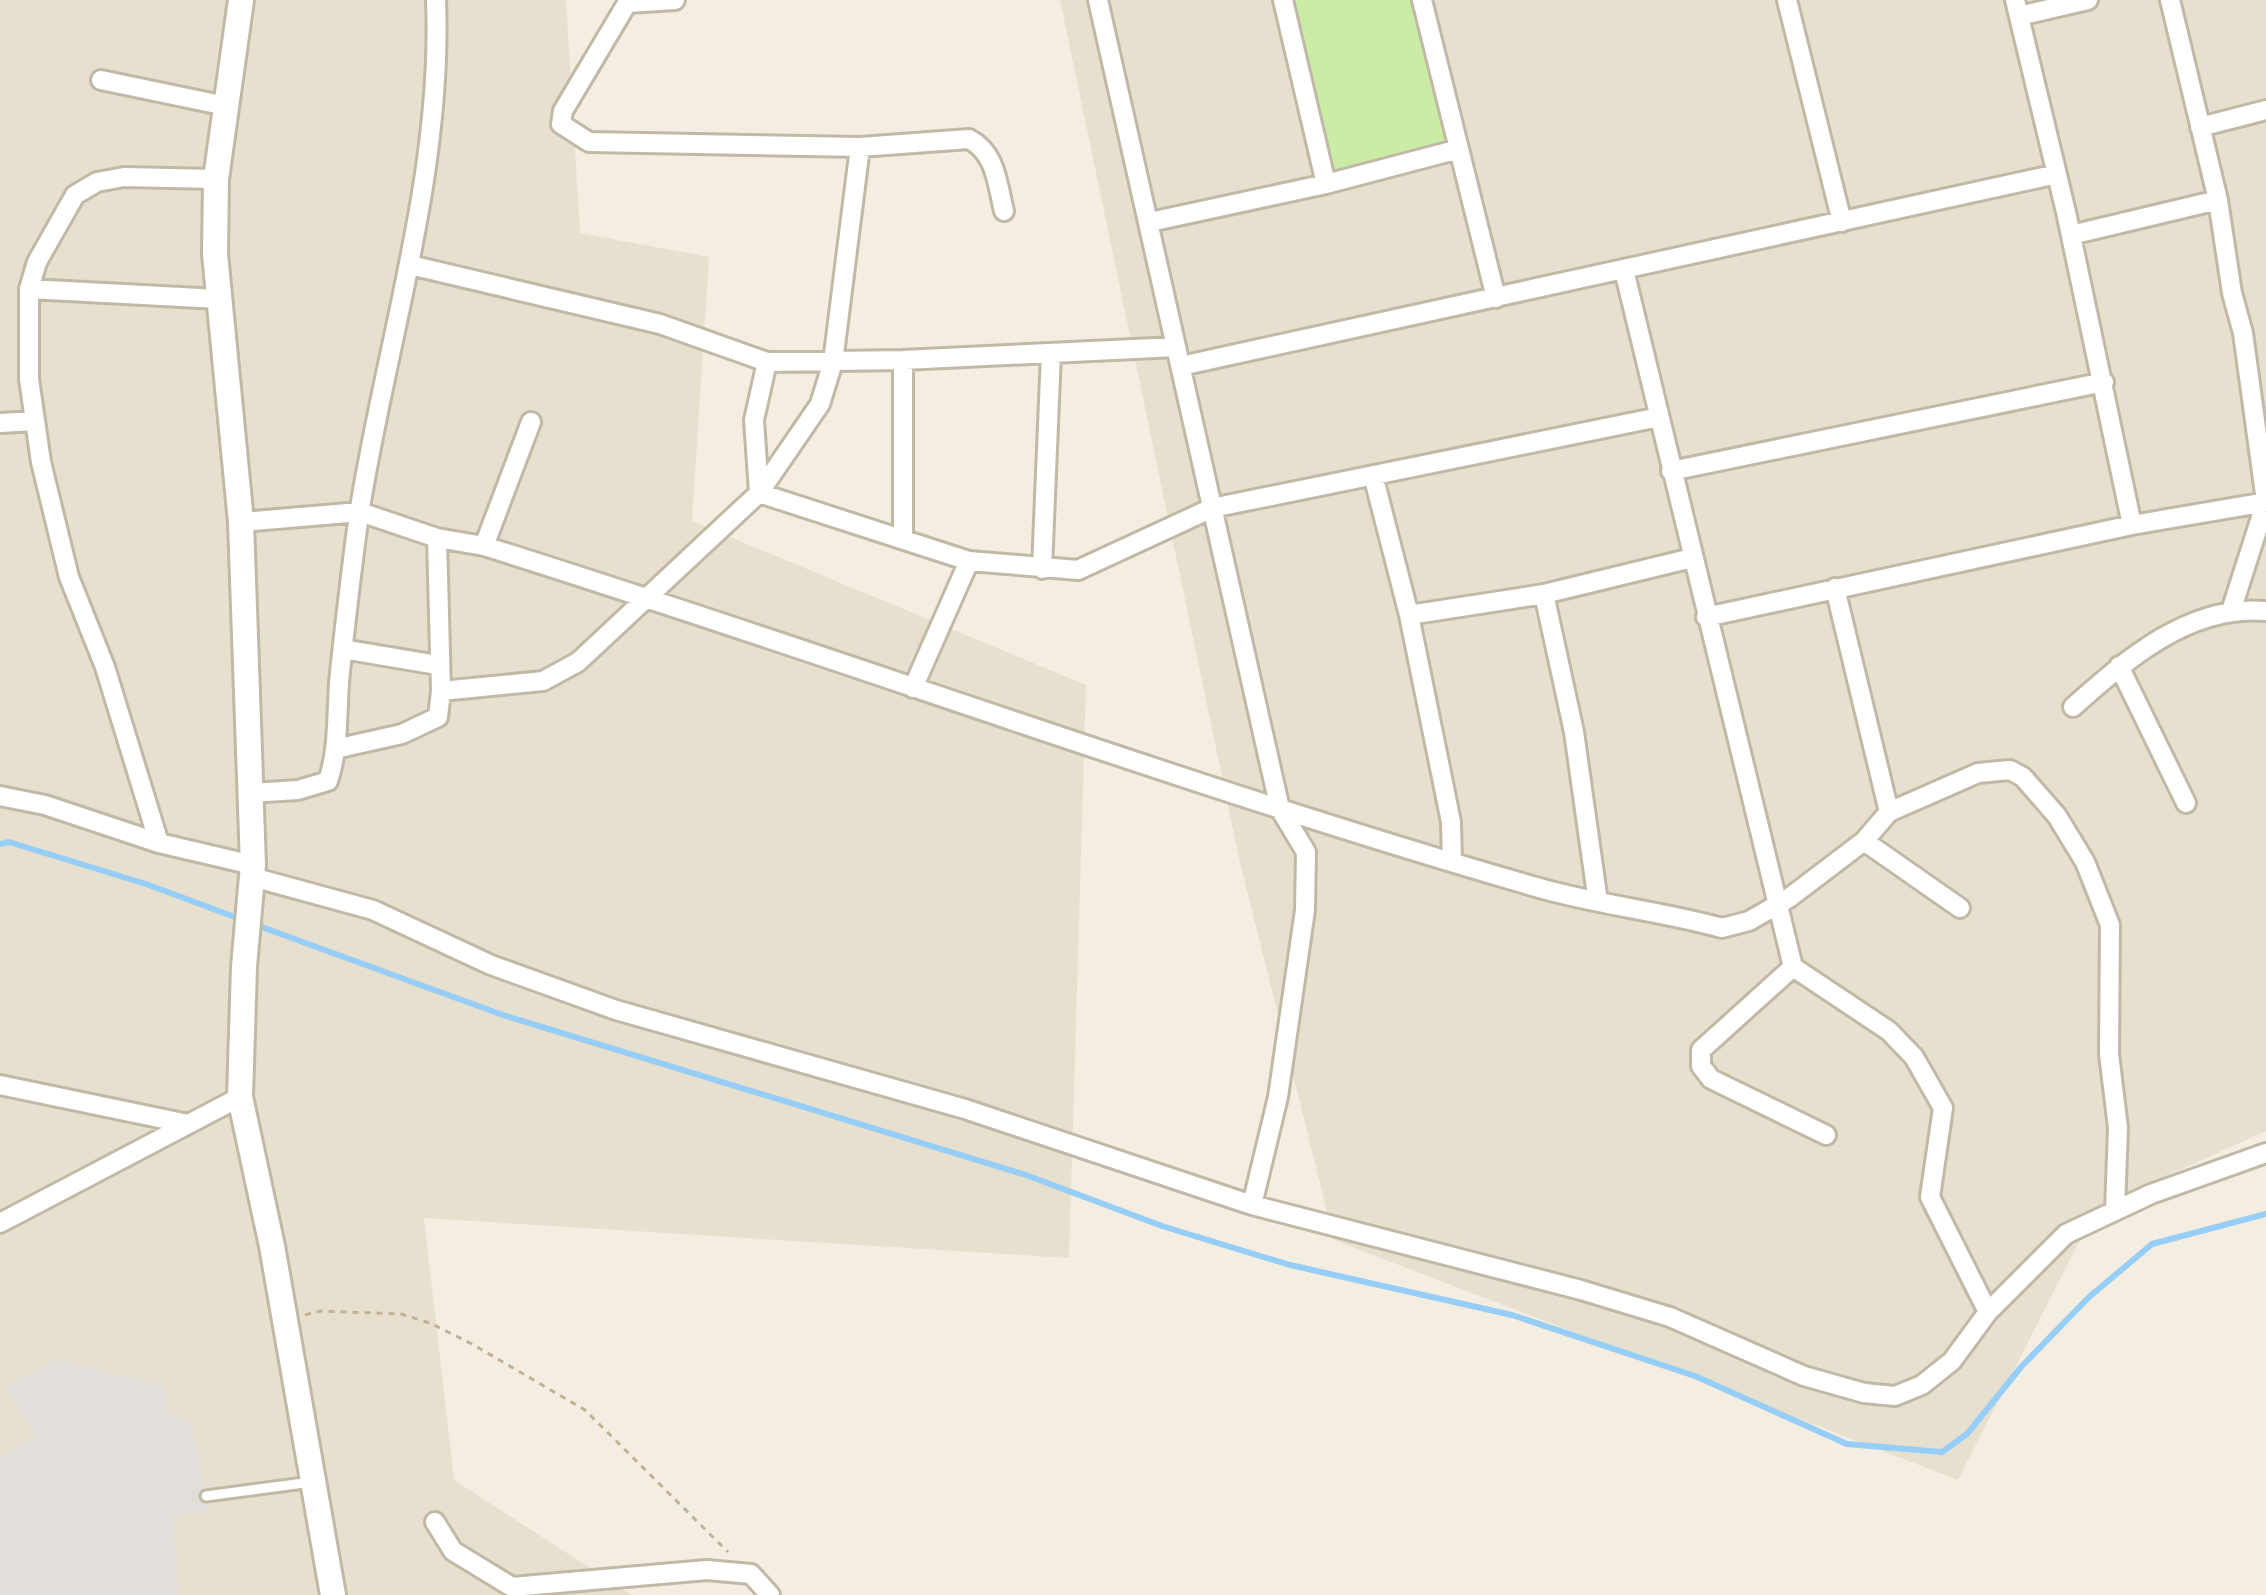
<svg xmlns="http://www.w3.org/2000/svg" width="2266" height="1595" font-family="'Asap Condensed',sans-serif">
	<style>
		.residential { fill: #e7e0cf }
		.green { fill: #cbeca5 }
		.parking { fill: #e2dfdb }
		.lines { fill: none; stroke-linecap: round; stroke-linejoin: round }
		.stream { stroke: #96cef7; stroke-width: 6 }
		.service-casing { stroke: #c1b9a6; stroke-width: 15 }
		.minor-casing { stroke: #c1b9a6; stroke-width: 24 }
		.tertiary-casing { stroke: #c1b9a6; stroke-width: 30 }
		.path { stroke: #c2b293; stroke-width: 3; stroke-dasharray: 6 6; stroke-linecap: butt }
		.service { stroke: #fff; stroke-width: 9 }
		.minor { stroke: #fff; stroke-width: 18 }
		.tertiary { stroke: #fff; stroke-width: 24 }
	</style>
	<rect width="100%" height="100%" fill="#f3eee1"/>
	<path class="residential" d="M0 0H566L580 233 709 257 692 521 1086 685 1069 1258 424 1218 454 1480 632 1595H0Z
		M1060 0H2266V1131L2096 1208 1958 1480 1334 1240 1240 863Z"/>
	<path class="green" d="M1293 0H1413L1448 145 1334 172Z"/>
	<path class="parking" d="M58 1360 164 1385 167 1413 191 1421 209 1512 174 1516 179 1595H0V1456L36 1437 5 1385Z"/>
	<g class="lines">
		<path class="stream" d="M0 844 9 842 146 884 243 920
			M256 925 503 1015 1026 1175 1162 1226 1290 1265 1512 1315 1695 1376 1847 1444 1942 1452 1967 1434 2021 1367 2089 1297 2152 1244 2266 1214"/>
		<defs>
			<path id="service" d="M206 1496 312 1482"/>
			<path id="minor" d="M629 0 563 111 561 124 589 142 860 147 969 139C996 153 997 183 1004 211
				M1098 0 1280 809 1306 852 1305 910 1278 1097 1252 1205
				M1283 0 1326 184
				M1422 0 1496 298
				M1787 0 1842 222
				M2015 0 2066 212 2132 525
				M2170 0 2218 200 2232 293 2243 333 2266 501
				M628 3 675 0
				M2019 16 2088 0
				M101 80 226 106
				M2200 127 2266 110
				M1150 222 1326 184 1459 149
				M2071 235 2218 200
				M410 265 660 324 767 362 903 360 1176 347
				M1624 270 1793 967 1889 1031 1914 1057 1943 1108 1930 1197 1988 1312
				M29 289 219 299
				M767 362 754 420 759 493 969 561 1078 570 1212 508 1659 417
				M1181 366 2057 174
				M0 423 35 421
				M1671 471 2104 382
				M1373 475 1409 615 1544 594 1692 558
				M241 522 360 512 437 538 484 546C836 656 1182 785 1536 887 1597 905 1661 911 1722 928L1749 921 1789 898 1864 841 1889 812 1978 773 2010 770 2023 777 2057 816 2085 862 2110 925 2109 1054 2118 1128 2115 1210
				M903 539V360
				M484 546 531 422
				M1042 569 1051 353
				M1835 588 1889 812
				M1544 594 1574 732 1598 902
				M2232 608 2266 502
				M1409 615 1451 822 1452 862
				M1706 617 2132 525 2266 502
				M343 649 438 665
				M2119 666 2186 803
				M913 688 969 561
				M441 691 543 681 578 662 759 493 820 404 833 362 860 147
				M2073 707C2127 659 2190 604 2266 611
				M335 749 402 734 438 717 441 691 437 538
				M250 793 298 790 328 781C340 746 336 708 340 672 346 617 352 562 360 508 387 340 443 172 436 0
				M0 796 45 805 159 843 253 865
				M1864 841 1960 908
				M159 843 105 667 69 577 41 462 29 379V289L37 262 75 195 97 182 124 177 216 179
				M252 877 373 910 491 965 616 1010 965 1109 1252 1205 1581 1290 1670 1317 1804 1376 1864 1393 1895 1396 1922 1385 1952 1361 1988 1312 2066 1234 2151 1194 2266 1153
				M1793 967 1701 1050V1066L1711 1079 1826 1135
				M0 1085 188 1124
				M0 1223 240 1097
				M435 1522 453 1551 512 1587 707 1570 751 1574 770 1595"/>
			<path id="tertiary" d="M241 0 216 179 215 254 241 522 253 865 244 967 240 1097 272 1246 333 1595"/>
		</defs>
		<use href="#service" class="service-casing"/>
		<use href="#minor" class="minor-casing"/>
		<use href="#tertiary" class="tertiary-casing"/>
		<path class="path" d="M305 1315 321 1311 401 1314 430 1323 472 1344 585 1410 728 1552"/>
		<use href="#service" class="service"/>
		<use href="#minor" class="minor"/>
		<use href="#tertiary" class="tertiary"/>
	</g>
</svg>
